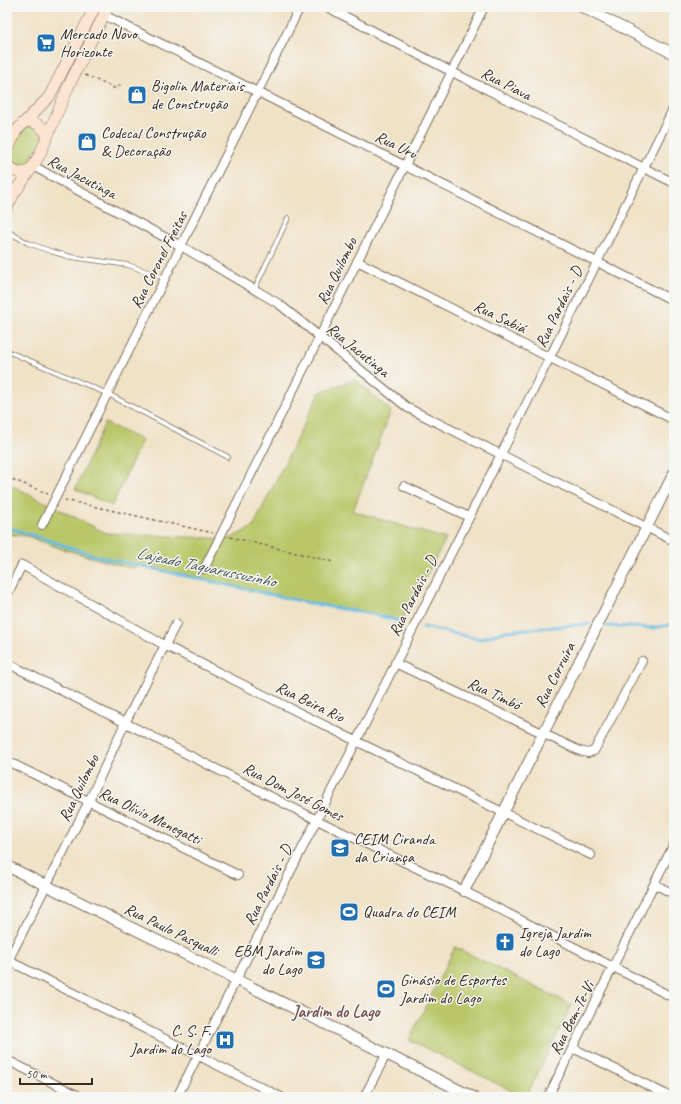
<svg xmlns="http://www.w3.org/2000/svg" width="681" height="1104" font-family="Caveat,sans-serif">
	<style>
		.green { fill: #b9c769; stroke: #7a7844 }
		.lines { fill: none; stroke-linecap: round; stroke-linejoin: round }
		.stream { stroke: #66bbe3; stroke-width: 3 }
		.service-casing { stroke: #7a6a59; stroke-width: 5.5 }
		.minor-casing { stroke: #7a6a59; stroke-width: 10 }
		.tertiary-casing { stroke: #7a6a59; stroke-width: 12 }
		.secondary-casing { stroke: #7a6a59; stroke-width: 12 }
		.path { stroke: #7a6a59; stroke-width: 1.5; stroke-dasharray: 3 3; stroke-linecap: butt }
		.service { stroke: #fff; stroke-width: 4 }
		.minor { stroke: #fff; stroke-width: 8 }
		.tertiary { stroke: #fff; stroke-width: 10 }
		.secondary { stroke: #fde4d1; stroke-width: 11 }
		.labels { text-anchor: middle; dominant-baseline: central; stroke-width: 3; stroke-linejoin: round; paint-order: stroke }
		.poi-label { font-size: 16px; fill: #3b2a1e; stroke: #f6f6f2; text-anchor: start }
		.street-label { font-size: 16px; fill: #3b2a1e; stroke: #f6f6f2 }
		.water-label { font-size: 17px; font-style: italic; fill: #485659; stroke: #f6f6f2 }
		.neighbourhood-label { font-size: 17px; font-weight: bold; fill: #7a5456; stroke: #f6f6f2 }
	</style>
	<rect width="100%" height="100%" fill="#f6f6f2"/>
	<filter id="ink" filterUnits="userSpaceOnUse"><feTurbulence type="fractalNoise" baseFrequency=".025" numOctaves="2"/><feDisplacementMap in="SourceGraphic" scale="8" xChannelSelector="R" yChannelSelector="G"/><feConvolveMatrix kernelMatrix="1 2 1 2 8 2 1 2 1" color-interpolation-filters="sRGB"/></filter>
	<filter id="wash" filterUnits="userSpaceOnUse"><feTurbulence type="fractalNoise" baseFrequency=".012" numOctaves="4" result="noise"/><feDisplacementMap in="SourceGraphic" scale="16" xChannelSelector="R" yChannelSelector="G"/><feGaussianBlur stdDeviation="0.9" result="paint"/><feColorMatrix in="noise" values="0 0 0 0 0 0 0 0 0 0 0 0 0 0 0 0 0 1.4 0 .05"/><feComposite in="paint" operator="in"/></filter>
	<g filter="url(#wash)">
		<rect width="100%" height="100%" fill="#f0e2c6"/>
		<path class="green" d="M27 126 35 127 43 136 29 164C23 168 18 167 12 163 6 151 18 135 27 126Z
			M355 379 391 411 353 511 446 539 423 581 406 609 402 622 377 615 309 603 140 566 130 568 59 548 27 536 7 534V483L106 533 229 539 253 527 320 392Z
			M105 423 142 440 112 506 75 489Z
			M455 947 572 1005 526 1097H524L409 1040Z"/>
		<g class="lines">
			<path class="stream" d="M7 527 100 557 309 603 377 615 402 622
				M607 626 653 628 674 624
				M423 627 480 639 506 631 589 624"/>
		</g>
	</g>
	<g filter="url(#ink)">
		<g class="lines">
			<defs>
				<path id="service" d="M7 231 28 243 50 251 71 257 128 265 165 278
					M254 290 288 218
					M7 351 108 394 228 457"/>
				<path id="minor" d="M327 7 452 72 674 183
					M104 15 597 262 674 301
					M33 166 181 246 279 304 408 408 674 541
					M357 261 674 420
					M404 486 469 517
					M42 525 300 7
					M204 569 484 7
					M7 595 22 565 166 646 356 741 591 855
					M7 663 317 820 464 891 674 998
					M395 663 580 751 588 753 594 751 642 661
					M7 761 238 875
					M654 884 674 894
					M7 960 281 1097
					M7 963 89 801 125 723 176 624
					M573 1048 671 1097
					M7 1060 81 1097
					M177 1097 550 357 674 107
					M364 1097 386 1055
					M548 1097 674 844"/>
				<path id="tertiary" d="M582 7 674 54
					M7 866 473 1097
					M464 891 674 473"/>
				<path id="secondary" d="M23 123 28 121C37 123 43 126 47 135
					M7 152 16 131 49 97 95 7
					M7 165C13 172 21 175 29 171
					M7 207 15 192 33 166 40 154 69 85 108 7"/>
			</defs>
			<use href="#service" class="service-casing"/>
			<use href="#minor" class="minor-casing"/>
			<use href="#tertiary" class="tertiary-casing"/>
			<use href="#secondary" class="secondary-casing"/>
			<path class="path" d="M85 75 114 88 121 85
				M7 477 48 494
				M65 500 213 533
				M230 537 334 562"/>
			<use href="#service" class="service"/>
			<use href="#minor" class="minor"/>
			<use href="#tertiary" class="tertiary"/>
			<use href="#secondary" class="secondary"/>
		</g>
	</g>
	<defs>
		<symbol id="supermarket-square" viewBox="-11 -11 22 22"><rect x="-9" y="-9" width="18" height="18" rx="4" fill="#1f6fb2" stroke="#f6f6f2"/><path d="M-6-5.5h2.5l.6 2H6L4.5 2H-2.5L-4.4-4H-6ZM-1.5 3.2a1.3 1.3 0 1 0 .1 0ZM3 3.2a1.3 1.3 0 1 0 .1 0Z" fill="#fff"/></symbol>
		<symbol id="shop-square" viewBox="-11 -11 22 22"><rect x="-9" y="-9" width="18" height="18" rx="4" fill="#1f6fb2" stroke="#f6f6f2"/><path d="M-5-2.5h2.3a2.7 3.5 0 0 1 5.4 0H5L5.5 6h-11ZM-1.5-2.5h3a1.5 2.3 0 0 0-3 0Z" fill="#fff"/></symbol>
		<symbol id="school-square" viewBox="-11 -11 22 22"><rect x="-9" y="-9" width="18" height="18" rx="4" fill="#1f6fb2" stroke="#f6f6f2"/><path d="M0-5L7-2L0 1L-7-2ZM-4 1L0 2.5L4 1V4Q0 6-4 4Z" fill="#fff"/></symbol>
		<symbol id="stadium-square" viewBox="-11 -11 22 22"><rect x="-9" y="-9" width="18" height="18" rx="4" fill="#1f6fb2" stroke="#f6f6f2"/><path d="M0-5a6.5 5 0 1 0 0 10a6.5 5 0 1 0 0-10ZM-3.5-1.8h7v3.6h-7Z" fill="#fff"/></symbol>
		<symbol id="church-square" viewBox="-11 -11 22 22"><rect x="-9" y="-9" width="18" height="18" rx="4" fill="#1f6fb2" stroke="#f6f6f2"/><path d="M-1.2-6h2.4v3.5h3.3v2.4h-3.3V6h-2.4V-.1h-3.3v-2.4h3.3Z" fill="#fff"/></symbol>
		<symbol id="hospital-square" viewBox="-11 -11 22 22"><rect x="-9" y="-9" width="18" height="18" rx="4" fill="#1f6fb2" stroke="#f6f6f2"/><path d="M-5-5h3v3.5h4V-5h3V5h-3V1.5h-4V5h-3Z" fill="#fff"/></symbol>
	</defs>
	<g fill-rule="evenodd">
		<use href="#supermarket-square" x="35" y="32" width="22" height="22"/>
		<use href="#shop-square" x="126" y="84" width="22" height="22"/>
		<use href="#shop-square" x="76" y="131" width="22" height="22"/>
		<use href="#school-square" x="329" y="837" width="22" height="22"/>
		<use href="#stadium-square" x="338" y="901" width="22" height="22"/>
		<use href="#church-square" x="494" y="931" width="22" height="22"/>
		<use href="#school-square" x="305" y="949" width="22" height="22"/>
		<use href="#stadium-square" x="375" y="978" width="22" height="22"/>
		<use href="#hospital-square" x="214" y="1029" width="22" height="22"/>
	</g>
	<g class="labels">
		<g class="poi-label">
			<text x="60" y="34">Mercado Novo<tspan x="60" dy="18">Horizonte</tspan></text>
			<text x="151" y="86">Bigolin Materiais<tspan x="151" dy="18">de Construção</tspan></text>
			<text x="101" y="133">Codecal Construção<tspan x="101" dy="18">&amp; Decoração</tspan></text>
			<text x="354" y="839">CEIM Ciranda<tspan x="354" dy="18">da Criança</tspan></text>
			<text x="363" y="912">Quadra do CEIM</text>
			<text x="519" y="933">Igreja Jardim<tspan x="519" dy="18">do Lago</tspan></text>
			<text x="302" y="951" text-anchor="end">EBM Jardim<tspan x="302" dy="18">do Lago</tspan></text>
			<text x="400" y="980">Ginásio de Esportes<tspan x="400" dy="18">Jardim do Lago</tspan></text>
			<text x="211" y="1031" text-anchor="end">C. S. F.<tspan x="211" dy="18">Jardim do Lago</tspan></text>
		</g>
		<g class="street-label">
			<text transform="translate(506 84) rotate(27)">Rua Piava</text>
			<text transform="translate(396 145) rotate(26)">Rua Uru</text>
			<text transform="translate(82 177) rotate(28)">Rua Jacutinga</text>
			<text transform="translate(159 260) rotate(-63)">Rua Coronel Freitas</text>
			<text transform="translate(337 271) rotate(-64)">Rua Quilombo</text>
			<text transform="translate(559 307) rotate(-64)">Rua Pardais - D</text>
			<text transform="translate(500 317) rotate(26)">Rua Sabiá</text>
			<text transform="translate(358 350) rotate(39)">Rua Jacutinga</text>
			<text transform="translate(413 596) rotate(-63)">Rua Pardais - D</text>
			<text transform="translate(555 675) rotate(-63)">Rua Corruíra</text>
			<text transform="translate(494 694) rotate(25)">Rua Timbó</text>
			<text transform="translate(310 702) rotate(26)">Rua Beira Rio</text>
			<text transform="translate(79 788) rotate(-64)">Rua Quilombo</text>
			<text transform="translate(293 792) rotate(27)">Rua Dom José Gomes</text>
			<text transform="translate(150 816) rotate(26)">Rua Olívio Menegatti</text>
			<text transform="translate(268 885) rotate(-63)">Rua Pardais - D</text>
			<text transform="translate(171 930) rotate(26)">Rua Paulo Pasqualli</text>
			<text transform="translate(572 1018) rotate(-63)">Rua Bem-Te-Vi</text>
		</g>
		<g class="water-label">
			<text transform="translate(206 567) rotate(12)">Lajeado Taquarussuzinho</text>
		</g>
		<g class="neighbourhood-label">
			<text x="336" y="1011">Jardim do Lago</text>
		</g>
	</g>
	<rect width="681" height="1104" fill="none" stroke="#f6f6f2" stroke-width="24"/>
	<path d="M20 1078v6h72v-6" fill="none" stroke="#3b2a1e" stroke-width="2"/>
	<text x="26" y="1078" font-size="12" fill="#3b2a1e" stroke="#f6f6f2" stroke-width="3" paint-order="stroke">50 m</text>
</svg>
